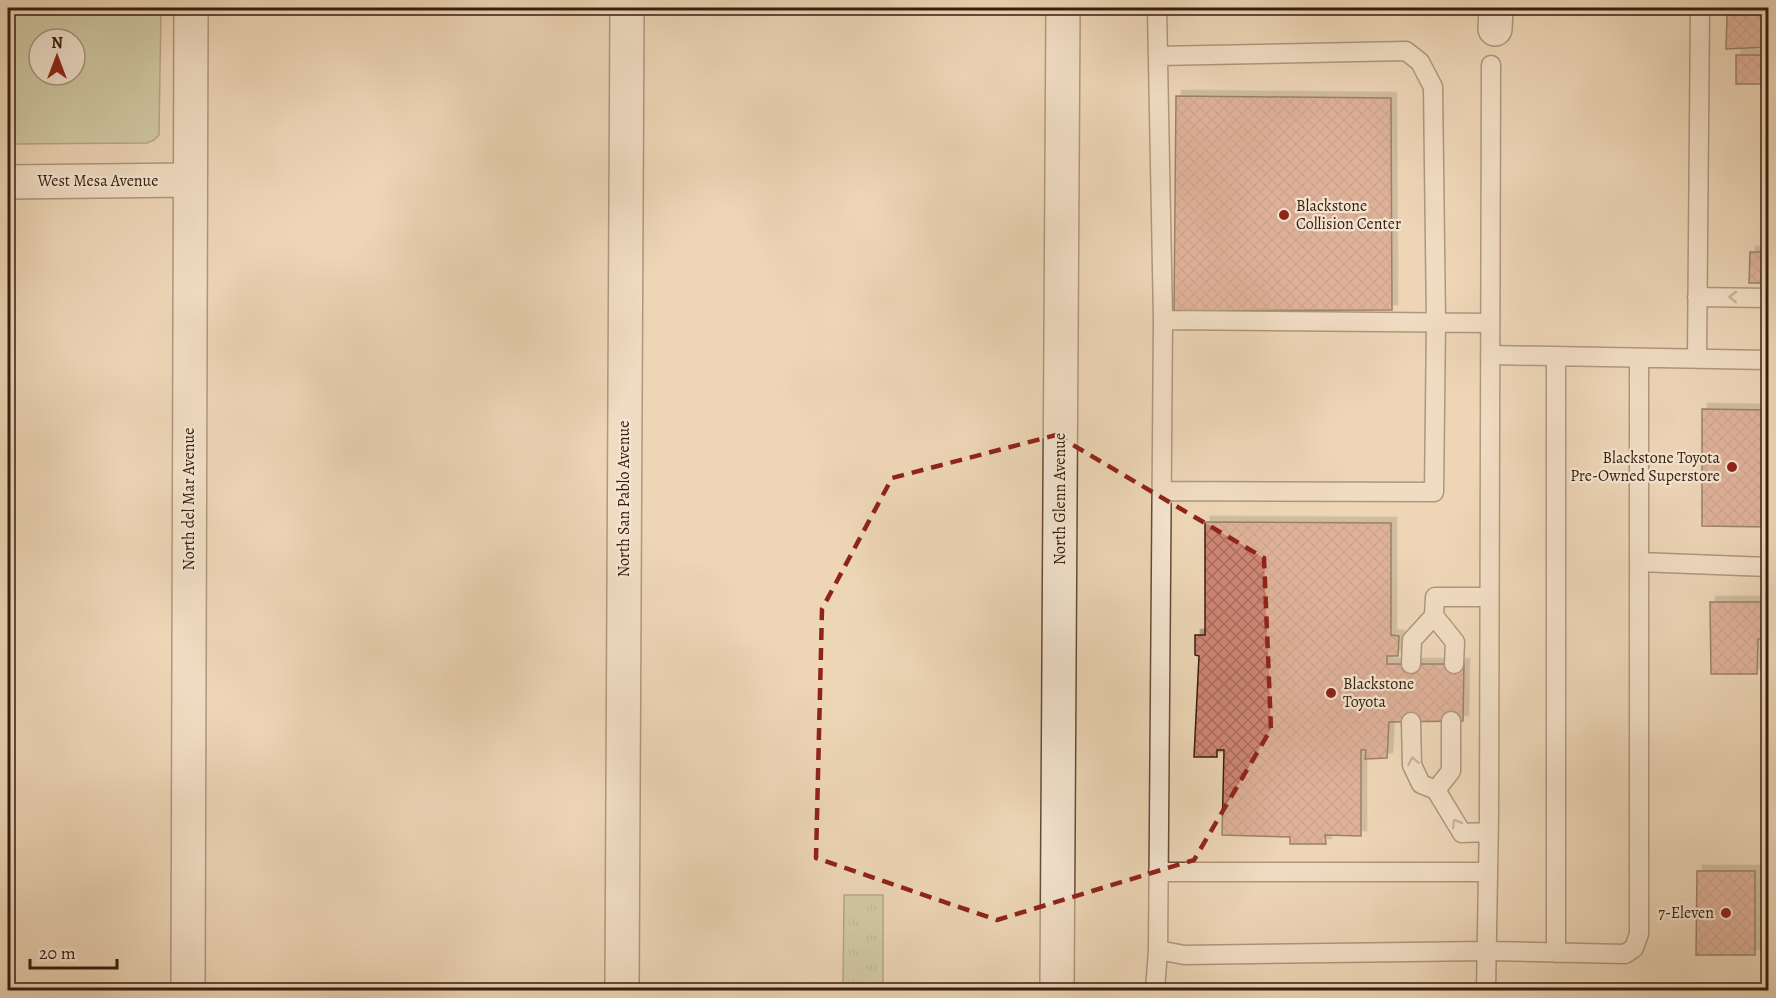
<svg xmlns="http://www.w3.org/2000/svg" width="1776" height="998" font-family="Alegreya,serif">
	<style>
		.grass { fill: url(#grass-tufts); stroke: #746e50; stroke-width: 1.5 }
		.park { fill: #b2bf92; stroke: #746e50; stroke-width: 1.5; fill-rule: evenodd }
		.building { fill: url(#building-cross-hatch); stroke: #361d0e; stroke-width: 1.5; filter: url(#shadow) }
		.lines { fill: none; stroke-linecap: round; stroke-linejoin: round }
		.lane-casing { stroke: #644b38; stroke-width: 21 }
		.street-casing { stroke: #644b38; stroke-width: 36 }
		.lane { stroke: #f3e4d0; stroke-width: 18 }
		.street { stroke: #f3e4d0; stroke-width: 33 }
		.oneway { stroke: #9e8a79 }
		.marked { fill: none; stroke: #8f2418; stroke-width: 4.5; stroke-dasharray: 12 8; stroke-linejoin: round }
		.poi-dot { fill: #8f2418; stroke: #f3e4d0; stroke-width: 2 }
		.labels { text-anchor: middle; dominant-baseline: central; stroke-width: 4.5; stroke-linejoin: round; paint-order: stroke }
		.street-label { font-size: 16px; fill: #361d0e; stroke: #f3e4d0 }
		.poi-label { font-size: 16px; fill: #361d0e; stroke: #f3e4d0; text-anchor: start }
	</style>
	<defs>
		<pattern id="grass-tufts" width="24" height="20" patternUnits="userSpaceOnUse" patternTransform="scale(1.5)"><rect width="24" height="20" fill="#b2bf92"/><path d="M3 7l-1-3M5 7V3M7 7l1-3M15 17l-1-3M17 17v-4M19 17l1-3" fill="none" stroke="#929b76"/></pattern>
		<pattern id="building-cross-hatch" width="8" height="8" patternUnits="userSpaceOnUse" patternTransform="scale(1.5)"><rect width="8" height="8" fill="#cf8675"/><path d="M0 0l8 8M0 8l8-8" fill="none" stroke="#a96d5e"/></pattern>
		<filter id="shadow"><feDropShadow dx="5.5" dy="-5.5" stdDeviation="0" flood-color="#0004"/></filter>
	</defs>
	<rect width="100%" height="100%" fill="#edd6b6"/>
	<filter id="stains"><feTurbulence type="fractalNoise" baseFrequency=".00333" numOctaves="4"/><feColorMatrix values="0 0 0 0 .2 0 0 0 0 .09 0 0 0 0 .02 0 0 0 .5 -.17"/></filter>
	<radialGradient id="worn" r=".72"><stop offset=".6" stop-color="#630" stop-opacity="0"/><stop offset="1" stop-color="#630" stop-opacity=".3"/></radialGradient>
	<path class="grass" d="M844 895H883V990H843Z"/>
	<path class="park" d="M8 8H161L159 135 154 140 147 143 8 144ZM39 39H75V75H39Z"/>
	<path class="building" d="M1733 8H1768V47L1726 49 1727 15H1734Z
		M1736 55H1768V84H1736Z
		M1176 96 1391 98 1392 310 1174 311Z
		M1767 120H1768V208H1767Z
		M1750 252H1768V283H1749Z
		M1702 409 1768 410V527L1702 526Z
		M1205 522 1391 523V635L1399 636 1398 656H1387V664H1464L1463 721 1389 722 1387 758 1365 759 1366 750H1361V836L1325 835 1326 844H1290V837L1222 835 1224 750H1217V757H1194L1199 656 1195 655V635H1205Z
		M1710 602H1768V638L1758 639 1757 674H1711Z
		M1697 871H1755V955H1696Z"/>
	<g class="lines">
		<defs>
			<path id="lane" d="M1157 8 1163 320 1490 323
				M1158 56 1406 51 1420 62 1433 87 1436 322 1434 492 1163 491
				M1697 297 1768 298
				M1490 355 1768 360
				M1556 356V953
				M1697 359 1700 8
				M1639 562 1768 567
				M1411 664 1412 640 1434 616
				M1454 664 1455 642 1434 616 1435 597H1489
				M1411 722 1412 765 1421 784 1436 790 1462 833 1488 832
				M1436 790 1451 771V721
				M1158 872H1488
				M1158 950 1184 955 1486 951 1625 954 1634 948 1639 934V358
				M1155 990 1158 950 1163 320
				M1486 990 1489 816 1491 65"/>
			<path id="street" d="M1495 29 1496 8
				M8 182 189 180
				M188 990 191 8
				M622 990 627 8
				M1057 990 1063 8"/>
		</defs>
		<use href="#lane" class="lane-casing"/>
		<use href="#street" class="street-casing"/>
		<use href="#lane" class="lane"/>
		<use href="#street" class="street"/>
	</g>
	<defs><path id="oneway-chevron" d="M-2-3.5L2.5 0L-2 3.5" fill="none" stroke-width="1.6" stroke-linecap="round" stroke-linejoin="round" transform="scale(1.5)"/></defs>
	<g class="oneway">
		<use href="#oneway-chevron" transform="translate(1733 297) rotate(-179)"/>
		<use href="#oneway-chevron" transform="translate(1413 761) rotate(-101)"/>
		<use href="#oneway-chevron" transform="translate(1456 823) rotate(-121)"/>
	</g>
	<path d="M0 0H1776V998H0ZM1056 435 1264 558 1271 729 1194 860 997 920 816 858 822 609 892 478Z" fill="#edd6b6" fill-opacity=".55" fill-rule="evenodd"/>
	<path class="marked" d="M1056 435 1264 558 1271 729 1194 860 997 920 816 858 822 609 892 478Z"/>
	<g class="poi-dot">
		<circle cx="1284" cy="215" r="6"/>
		<circle cx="1732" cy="467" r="6"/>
		<circle cx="1331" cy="693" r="6"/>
		<circle cx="1726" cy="913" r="6"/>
	</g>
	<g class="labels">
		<g class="street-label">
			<text x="98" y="181">West Mesa Avenue</text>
			<text transform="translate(189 499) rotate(-90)">North del Mar Avenue</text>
			<text transform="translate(624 499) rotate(-90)">North San Pablo Avenue</text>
			<text transform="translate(1060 499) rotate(-90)">North Glenn Avenue</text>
		</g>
		<g class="poi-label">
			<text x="1296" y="206">Blackstone<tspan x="1296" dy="18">Collision Center</tspan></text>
			<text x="1720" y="458" text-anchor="end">Blackstone Toyota<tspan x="1720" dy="18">Pre-Owned Superstore</tspan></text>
			<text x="1343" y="684">Blackstone<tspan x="1343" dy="18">Toyota</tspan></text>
			<text x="1714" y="913" text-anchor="end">7-Eleven</text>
		</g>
	</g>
	<rect width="1776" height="998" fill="none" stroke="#edd6b6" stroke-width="30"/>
	<rect x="9" y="9" width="1758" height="980" fill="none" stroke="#361d0e" stroke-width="3"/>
	<rect x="15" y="15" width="1746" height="968" fill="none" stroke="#361d0e" stroke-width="1.5"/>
	<g transform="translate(57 57)"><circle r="28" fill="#f3e4d0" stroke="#a79482" stroke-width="1.5"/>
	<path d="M0-4.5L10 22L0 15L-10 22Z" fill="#8f2418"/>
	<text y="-9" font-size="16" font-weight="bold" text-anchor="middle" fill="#361d0e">N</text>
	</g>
	<path d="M30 959v9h87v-9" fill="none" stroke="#361d0e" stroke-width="3"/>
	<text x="39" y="959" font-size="18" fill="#361d0e" stroke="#f3e4d0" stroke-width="4.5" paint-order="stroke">20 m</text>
	<rect width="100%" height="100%" filter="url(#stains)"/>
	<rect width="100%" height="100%" fill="url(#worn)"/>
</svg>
